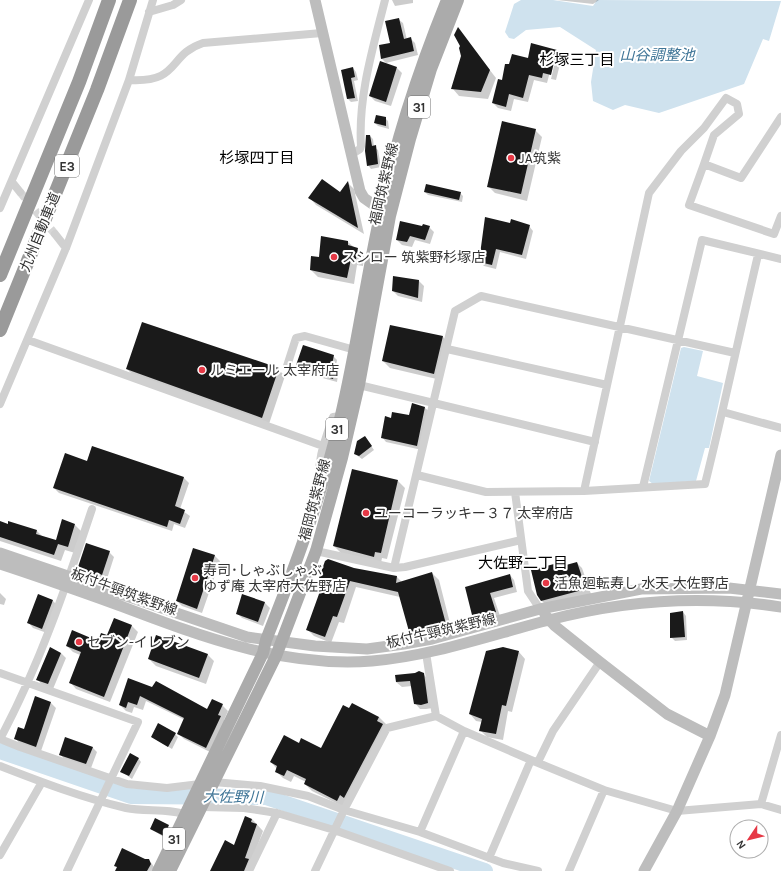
<svg xmlns="http://www.w3.org/2000/svg" width="781" height="871" font-family="Karla,'Noto Sans JP',sans-serif">
	<style>
		.water { fill: #cfe2ee }
		.shadow { fill: #0003 }
		.lines { fill: none; stroke-linecap: round; stroke-linejoin: round }
		.river { stroke: #cfe2ee; stroke-width: 16 }
		.building { fill: #1a1a1a }
		.street-tunnel { stroke: #d6d6d6; stroke-width: 8; stroke-dasharray: 8 4; stroke-linecap: butt }
		.street { stroke: #d0d0d0; stroke-width: 8 }
		.secondary { stroke: #bdbdbd; stroke-width: 11 }
		.primary { stroke: #ababab; stroke-width: 12 }
		.highway { stroke: #9a9a9a; stroke-width: 14 }
		.poi-dot { fill: #e63946; stroke: #fff; stroke-width: 1.5 }
		.labels { text-anchor: middle; dominant-baseline: central; stroke-width: 4; stroke-linejoin: round; paint-order: stroke }
		.shield { fill: #fff; stroke: #707070; stroke-width: 1 }
		.shield-label { font-size: 13px; font-weight: bold; fill: #333 }
		.poi-label { font-size: 14px; fill: #333; stroke: #fff; text-anchor: start }
		.street-label { font-size: 14px; fill: #333; stroke: #fff }
		.water-label { font-size: 15px; font-style: italic; fill: #3f7597; stroke: #fff }
		.neighbourhood-label { font-size: 15px; fill: #000; stroke: #fff }
	</style>
	<rect width="100%" height="100%" fill="#fff"/>
	<path class="water" d="M521 0H553L593 6 597 0 781 1 769 41 763 39 744 84 659 113 625 105 613 110 593 101 591 82 596 50 560 27 526 30 514 39 509 38 505 32 514 4Z
		M684 347 703 351 697 376 723 383 709 448H705L696 481 653 484 649 481 681 348Z"/>
	<path class="shadow" d="M392 0H413V3L395 6Z
		M557 0H599L593 4Z
		M398 19 403 23 407 40 411 39 415 43 418 55 386 63 382 59 380 46 392 43Z
		M458 29 496 78 488 99 459 96 453 89 462 56Z
		M557 50 562 56 556 80 551 79 557 53H555L547 83 534 80 528 102 514 99 511 111 498 108 493 103 503 81 529 60Z
		M353 68 356 72 358 80 354 81 358 101 351 102 348 99 342 71Z
		M397 68 402 73 391 106 375 101 370 96Z
		M385 118 388 121 389 129 378 126 375 123Z
		M535 130 542 137 527 201 495 193 488 186Z
		M370 136 373 139 374 147 378 150 381 167 371 169 368 165Z
		M348 183 354 189 364 234 316 205 310 198 340 194Z
		M425 192 460 193 463 196 462 202 428 195Z
		M510 224 529 226 533 231 526 259 500 252 496 269 484 266 480 262Z
		M423 227H429L434 232 430 244 415 240 412 247 402 245 397 240Z
		M348 242 364 256 363 266 357 265 354 284 318 277 311 270 320 258Z
		M419 281 424 286 422 302 398 296 393 291Z
		M390 327 443 337 450 344 441 380 390 368 383 361Z
		M333 356 337 360 335 372 338 375 337 382 301 372 297 368Z
		M127 369H278L285 376 269 424 134 376Z
		M425 408 430 412 422 450 386 442 382 437 391 419 410 417Z
		M365 437 374 450 362 459 355 454Z
		M92 447 184 478 189 483 180 509 190 516 185 528 174 524 172 531 59 493 54 488 87 462Z
		M398 481 405 488 387 559 382 558 381 563 341 553 334 546Z
		M0 522 8 525 9 523 37 531 43 537 57 541 75 525 82 532 75 553 65 550 61 561 0 541Z
		M194 549 215 556 220 561 202 613 182 606 177 601Z
		M109 552 114 557 107 579 103 578 102 580 84 572 79 567Z
		M577 563 582 568 591 594 547 606 542 601 553 565 557 569Z
		M354 569 397 577 402 582 432 573 439 580 452 631 417 641 411 634 400 597 356 587 344 623 339 622 331 643 314 636 308 630 324 582 320 578Z
		M510 575 514 580 517 592 494 598 500 616 478 623 474 619 466 588Z
		M0 593 6 599 4 605 0 604Z
		M243 596 265 603 270 608 263 626 242 618 237 613Z
		M53 601 58 606 47 633 33 628 28 622Z
		M683 612 686 616 687 640 675 641 671 637Z
		M114 619 132 626 138 632 110 702 76 689 70 682 80 655 73 652 67 646 98 643 107 636Z
		M50 649 61 653 66 658 53 689 42 685 37 679Z
		M519 652 525 659 512 712 508 711 503 740 487 737 481 731 482 722 476 721 470 714Z
		M207 654 214 661 206 684 156 666 149 659Z
		M422 673 428 679 433 708 426 709H420L415 703 412 686 402 687 396 682V676Z
		M129 680 207 711 222 705 228 711 224 720 227 723 212 753 184 739 178 733 185 720 146 701 143 710 134 707 132 713 126 711 120 705Z
		M51 703 56 708 41 751 20 744 15 738Z
		M350 709 379 717 386 724 344 807 312 791 305 784 306 782 294 776 291 782 283 778 276 771 277 769 271 762 299 744 321 750Z
		M175 734 178 737 172 749 152 737Z
		M92 747 97 752 91 768 65 760 60 754Z
		M138 758 141 762 132 779 122 772Z
		M252 819 263 831 251 863 252 871H211L234 846Z
		M156 820 172 829 167 839 151 829Z
		M144 860H149L152 864 154 867 152 871H116Z"/>
	<g class="lines">
		<path class="river" d="M0 751 131 796 266 797 485 871"/>
	</g>
	<path class="building" d="M399 18 404 39 411 37 414 51 381 59 379 45 390 43 385 21Z
		M458 27 490 70 481 92 451 89 461 56 459 48 460 46 454 35Z
		M531 43 557 50 551 75 543 73 542 78 529 75 523 98 509 94 506 107 492 103 498 79 502 80 505 64H509L512 54 528 58Z
		M380 61 397 67 386 102 369 96Z
		M353 67 355 77 351 78 355 98 347 99 341 70Z
		M376 115 386 117V126L374 123Z
		M502 121 536 129 521 194 487 187Z
		M366 135H370L372 146 376 145 378 164 367 166 365 151Z
		M322 179 340 192 348 181 358 228 308 198Z
		M426 184 461 192 459 200 424 192Z
		M485 217 510 223 511 219 530 225 522 255 496 249 492 265 479 262Z
		M400 221 422 226 423 224 430 226 425 240 410 236 407 242 396 240Z
		M321 236 348 241V245L358 248 356 259H351L347 278 310 270 311 256 319 257Z
		M393 276 419 280 418 298 392 291Z
		M142 322 279 368 262 418 126 369Z
		M390 325 443 336 434 374 382 361Z
		M303 345 334 355 331 369 335 370 333 379 295 368Z
		M412 403 425 407 417 446 381 438 385 416 391 418 392 412 409 415Z
		M365 436 372 446 359 456 354 454 357 441Z
		M92 446 184 477 175 506 185 510 180 524 169 520 167 527 53 488 65 453 87 461Z
		M352 469 398 480 381 553 375 552 374 557 333 546Z
		M62 519 75 524 68 547 58 544 54 555 0 537V521L8 524V521L37 530 36 534 56 540Z
		M86 543 110 551 102 575 98 573 97 576 78 567Z
		M193 548 215 555 197 609 176 601Z
		M328 559 354 568 397 576 396 583 432 572 446 624 410 635 398 592 350 581 337 617 333 616 325 637 306 630 324 580 319 578 325 561Z
		M577 562 586 589 541 601 537 595 531 570 554 564 555 568Z
		M510 574 513 587 490 593 496 612 473 619 465 587Z
		M38 594 53 600 42 629 27 623Z
		M242 594 265 602 258 622 236 614Z
		M683 611 685 637 670 638V613Z
		M114 618 132 625 104 697 69 683 81 652 66 646 72 630 98 641 101 633 107 635Z
		M156 635 208 654 199 678 148 659Z
		M50 647 61 653 48 684 36 680Z
		M503 647 519 651 506 706 502 705 496 734 479 731 482 719 469 714 486 651Z
		M419 671 424 673 428 703 421 705 414 704 410 681 396 682 395 675 415 673Z
		M128 678 152 687 156 681 207 709 212 699 223 704 218 715 221 716 206 748 177 734 184 718 140 696 137 705 128 702 126 708 119 705Z
		M35 696 51 702 36 747 14 739 18 727 24 729Z
		M352 703 379 717 377 721 383 724 344 798 340 795 337 801 304 784 306 779 287 770 284 776 275 772 277 766 270 762 284 735 299 743 301 738 321 748 343 705 349 708Z
		M158 723 176 733 168 747 151 737Z
		M65 737 93 747 86 764 59 755Z
		M130 753 139 758 129 776 120 772Z
		M245 816 252 819 251 822 257 824 245 858 249 859 244 871H210L225 840 234 845Z
		M155 818 169 825 164 836 150 829Z
		M122 848 145 859H149L151 864 147 871H115L117 867 114 866Z"/>
	<g class="lines">
		<path class="street-tunnel" d="M20 192 55 234"/>
		<path class="street" d="M149 12 173 5 181 0
			M129 80C181 83 167 55 203 43L322 33
			M781 117 741 178 704 164 689 205 774 234 781 216
			M352 154 360 149 361 146C358 96 373 48 385 0
			M12 182 20 192
			M0 208 89 0
			M55 234 66 248
			M28 340 323 446
			M447 349 607 385
			M287 366 296 338 305 336 355 350
			M359 385 595 442
			M0 404 66 248 129 80 153 0
			M723 412 781 428
			M417 475 486 492 584 491 705 484C724 408 740 331 758 255
			M320 486C316 462 325 440 333 417L341 416
			M643 487 702 240 781 259
			M584 491 649 193 681 151 704 128 726 98 737 104 739 114 714 135 704 164
			M515 492 528 591 540 609
			M316 551 394 568 405 567 521 540
			M394 568 455 311 481 296 735 353
			M426 653 436 716
			M0 673 138 722 67 871
			M0 739C39 666 66 587 92 509
			M0 739 20 747 127 784 167 788 200 784
			M538 762 553 731 600 662
			M0 766C41 782 83 798 126 808 145 812 170 808 186 815
			M214 782 260 786 308 796 344 810 420 832 503 863 538 871
			M761 804 781 735
			M202 807 244 808 277 813 334 830 450 871
			M420 832 464 731
			M0 855 42 782
			M489 858 531 760
			M249 871 277 813
			M315 871 344 810 387 728 436 716 464 731 531 760 604 790 677 811 761 804 781 810
			M569 871 604 790"/>
		<path class="secondary" d="M315 0 360 191 364 198 388 215
			M0 553 247 637 315 646 367 649 404 644 432 639 540 609 641 589 729 588 781 594
			M0 564C40 577 79 591 118 605 200 636 283 668 372 661 432 656 491 635 549 620 625 600 704 595 781 607
			M545 615 555 626 600 662 667 714 710 736
			M644 871 677 811 710 736 725 695 781 455"/>
		<path class="primary" d="M158 871 263 653 266 640C295 567 323 492 341 415 357 347 366 279 381 211 396 138 419 69 447 0
			M170 871 276 656 316 551 342 458 359 385 390 216 410 139 431 69 458 0"/>
		<path class="highway" d="M0 275 79 82 109 0
			M0 330 97 90 130 0"/>
	</g>
	<g class="poi-dot">
		<circle cx="511" cy="158" r="4"/>
		<circle cx="334" cy="257" r="4"/>
		<circle cx="202" cy="370" r="4"/>
		<circle cx="366" cy="513" r="4"/>
		<circle cx="195" cy="578" r="4"/>
		<circle cx="546" cy="583" r="4"/>
		<circle cx="79" cy="642" r="4"/>
	</g>
	<g class="labels">
		<g class="shield">
			<rect x="408" y="96" width="22" height="22" rx="3"/>
			<rect x="55" y="155" width="24" height="22" rx="3"/>
			<rect x="326" y="418" width="22" height="22" rx="3"/>
			<rect x="163" y="828" width="22" height="22" rx="3"/>
		</g>
		<g class="shield-label">
			<text x="419" y="107">31</text>
			<text x="67" y="166">E3</text>
			<text x="337" y="429">31</text>
			<text x="174" y="839">31</text>
		</g>
		<g class="poi-label">
			<text x="519" y="158">JA筑紫</text>
			<text x="342" y="257">スシロー 筑紫野杉塚店</text>
			<text x="210" y="370">ルミエール 太宰府店</text>
			<text x="374" y="513">ユーコーラッキー３７ 太宰府店</text>
			<text x="203" y="570">寿司･しゃぶしゃぶ<tspan x="203" dy="16">ゆず庵 太宰府大佐野店</tspan></text>
			<text x="554" y="583">活魚廻転寿し 水天 大佐野店</text>
			<text x="87" y="642">セブン-イレブン</text>
		</g>
		<g class="street-label">
			<text transform="translate(384 184) rotate(-77)">福岡筑紫野線</text>
			<text transform="translate(40 232) rotate(-68)">九州自動車道</text>
			<text transform="translate(315 500) rotate(-75)">福岡筑紫野線</text>
			<text transform="translate(124 592) rotate(20)">板付牛頸筑紫野線</text>
			<text transform="translate(441 631) rotate(-13)">板付牛頸筑紫野線</text>
		</g>
		<g class="water-label">
			<text x="657" y="55">山谷調整池</text>
			<text transform="translate(233 797) rotate(1)">大佐野川</text>
		</g>
		<g class="neighbourhood-label">
			<text x="577" y="60">杉塚三丁目</text>
			<text x="257" y="158">杉塚四丁目</text>
			<text x="523" y="563">大佐野二丁目</text>
		</g>
	</g>
	<g transform="translate(749 839) rotate(235)"><circle r="19" fill="#ffffff" stroke="#adadad"/>
	<path d="M0-3L7 15L0 10L-7 15Z" fill="#e63946"/>
	<text y="-6" font-size="11" font-weight="bold" text-anchor="middle" fill="#333333">N</text>
	</g>
</svg>
